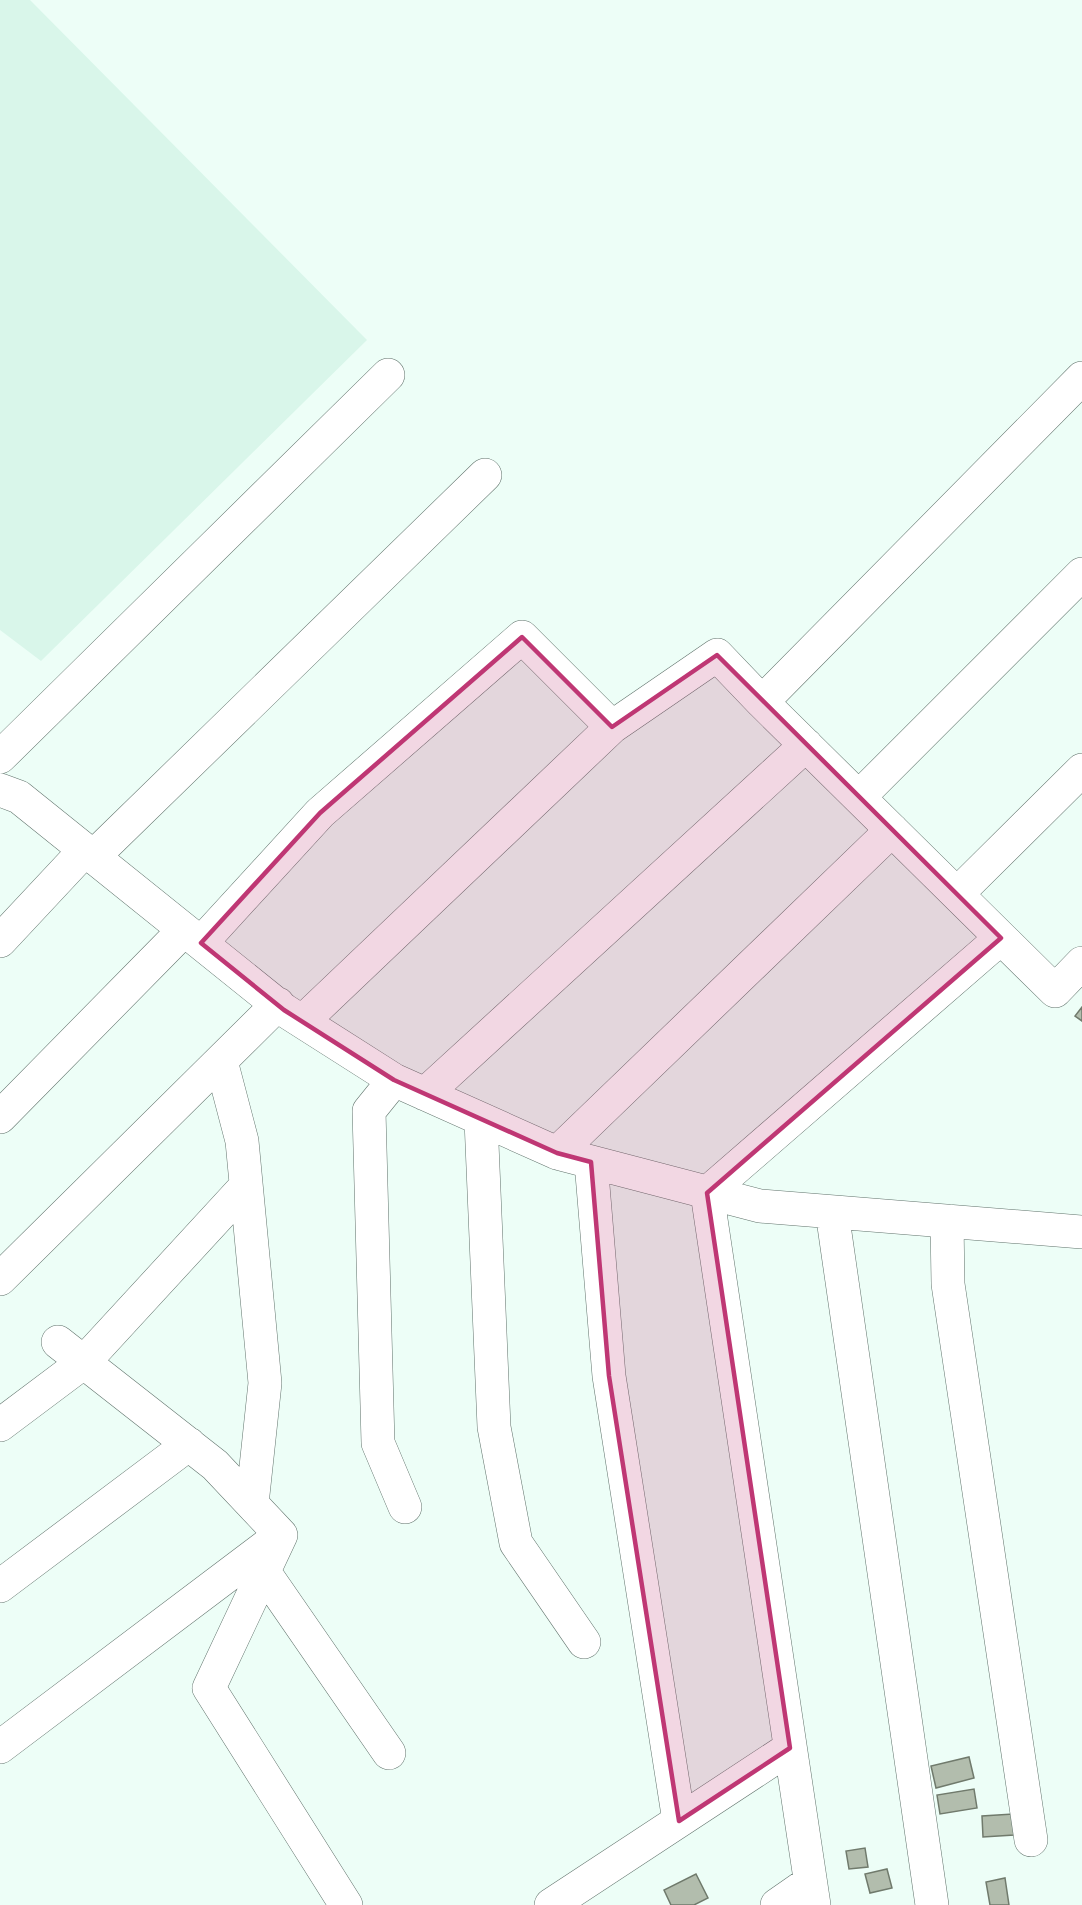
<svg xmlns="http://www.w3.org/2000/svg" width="1082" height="1905" font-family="'Open Sans',sans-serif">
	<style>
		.built { fill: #d9f6ea }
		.building { fill: #b2bdad; stroke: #707a6c; stroke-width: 1.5 }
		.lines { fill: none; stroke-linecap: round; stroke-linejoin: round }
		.minor-casing { stroke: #61736c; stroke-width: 34 }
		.minor { stroke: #fff; stroke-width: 33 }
		.marked { fill: #bf3774; fill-opacity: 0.2; stroke: #bf3774; stroke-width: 4.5; stroke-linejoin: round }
	</style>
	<rect width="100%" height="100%" fill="#edfef7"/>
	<path class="built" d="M0 0H30L367 340 41 661 0 630Z"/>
	<path class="building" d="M1082 1007V1021L1075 1016Z
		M969 1757 974 1778 936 1788 931 1766Z
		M974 1789 977 1808 940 1814 937 1795Z
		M1013 1814 1014 1835 983 1837 982 1816Z
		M865 1848 868 1867 849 1869 846 1851Z
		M887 1869 892 1888 870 1893 865 1874Z
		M696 1874 708 1898 694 1905H671L664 1890Z
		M1005 1878 1009 1905H990L986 1882Z"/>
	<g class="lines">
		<defs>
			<path id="minor" d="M1082 378 762 702 1055 991 1082 963
				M0 757 388 375
				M0 790 19 797 284 1010 394 1080 557 1153 760 1206 1082 1232
				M859 797 1082 574
				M93 857 485 475
				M957 894 1082 770
				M0 941 85 850
				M201 943 320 813 522 637 612 727
				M303 1021 612 727 717 655 762 702
				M221 1061 242 1141 265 1383 252 1504
				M394 1080 369 1111 378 1443 405 1507
				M425 1094 806 745
				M0 1117 184 930
				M481 1120 494 1427 516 1543 584 1642
				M557 1153 892 830
				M591 1162 609 1376 679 1821
				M832 1212 932 1905
				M947 1221 948 1284 1031 1840
				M0 1279 278 1004
				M58 1342 215 1465 281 1535 209 1688 346 1905
				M0 1425 84 1362 246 1186
				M264 1572 389 1753
				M0 1586 189 1444
				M0 1747 277 1538
				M551 1905 790 1748
				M777 1905 810 1882
				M814 1905 707 1193 1001 938"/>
		</defs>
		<use href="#minor" class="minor-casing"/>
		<use href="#minor" class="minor"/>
	</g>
	<path class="marked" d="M522 637 612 727 717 655 1001 938 707 1193 790 1748 679 1821 609 1376 591 1162 557 1153 394 1080 284 1010 201 943 320 813Z"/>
</svg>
